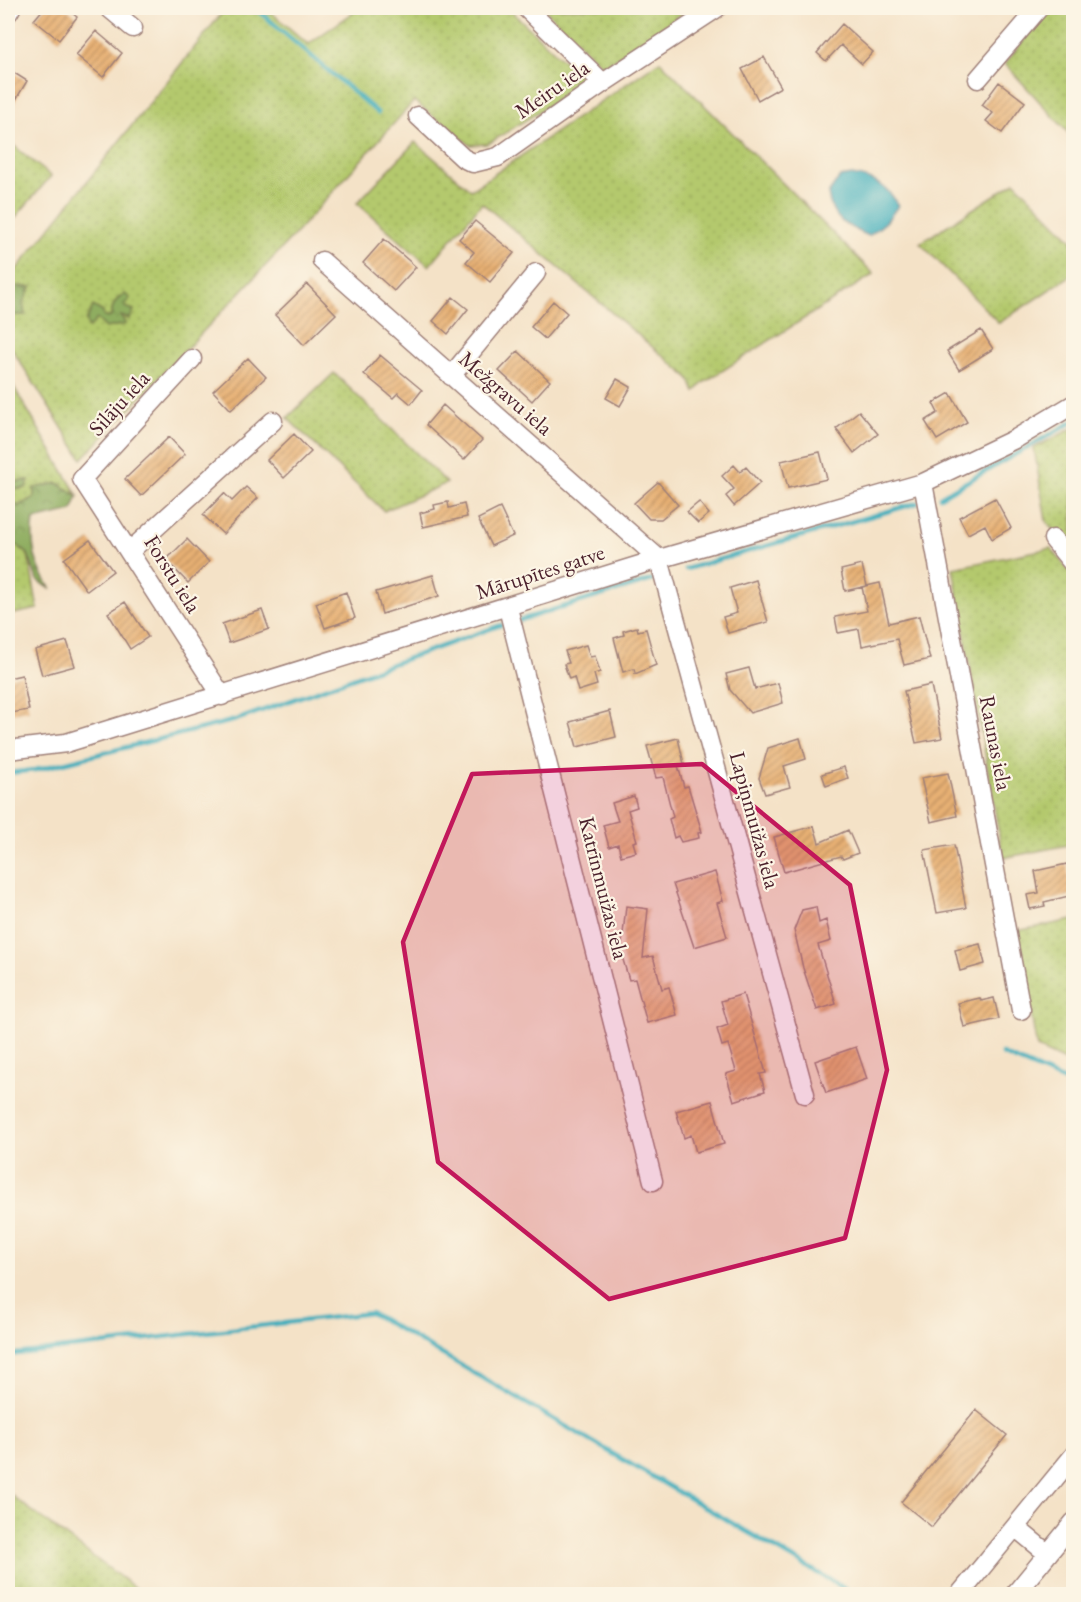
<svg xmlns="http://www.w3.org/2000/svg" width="1081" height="1602" font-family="'EB Garamond',serif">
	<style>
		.grass { fill: url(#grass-dots); stroke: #7f744c; stroke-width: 1.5 }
		.forest { fill: url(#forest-crowns); stroke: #6c6646; stroke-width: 1.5 }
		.water { fill: #3eadbc; stroke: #446674; stroke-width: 1.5 }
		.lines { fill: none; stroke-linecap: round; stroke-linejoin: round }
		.stream { stroke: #3eadbc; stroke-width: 4.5 }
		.building { fill: url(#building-hatch) }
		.minor-casing { stroke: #9f8079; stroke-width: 21 }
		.minor { stroke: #fff; stroke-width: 18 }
		.marked { fill: #c2185b; fill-opacity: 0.2; stroke: #c2185b; stroke-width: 4.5; stroke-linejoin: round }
		.labels { text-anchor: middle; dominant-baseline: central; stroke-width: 4.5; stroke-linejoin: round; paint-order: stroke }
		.street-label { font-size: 22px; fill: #4a1f2b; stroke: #fcf5e5 }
	</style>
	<defs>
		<pattern id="grass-dots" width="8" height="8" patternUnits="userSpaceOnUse" patternTransform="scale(1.5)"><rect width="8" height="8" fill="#b4c96d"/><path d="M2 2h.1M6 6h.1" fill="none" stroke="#9cac5f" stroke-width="1.8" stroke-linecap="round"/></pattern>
		<pattern id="forest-crowns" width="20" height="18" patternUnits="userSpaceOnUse" patternTransform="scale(1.5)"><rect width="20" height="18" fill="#8fad60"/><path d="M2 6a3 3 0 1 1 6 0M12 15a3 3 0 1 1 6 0" fill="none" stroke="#778c4f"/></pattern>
		<pattern id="building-hatch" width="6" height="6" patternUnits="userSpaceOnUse" patternTransform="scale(1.5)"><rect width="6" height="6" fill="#e7b073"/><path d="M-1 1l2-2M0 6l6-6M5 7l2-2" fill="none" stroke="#bd8f5f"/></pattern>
	</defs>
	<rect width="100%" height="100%" fill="#fcf5e5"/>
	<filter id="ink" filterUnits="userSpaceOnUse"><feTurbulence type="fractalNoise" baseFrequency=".0167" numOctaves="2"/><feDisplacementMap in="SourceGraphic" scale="12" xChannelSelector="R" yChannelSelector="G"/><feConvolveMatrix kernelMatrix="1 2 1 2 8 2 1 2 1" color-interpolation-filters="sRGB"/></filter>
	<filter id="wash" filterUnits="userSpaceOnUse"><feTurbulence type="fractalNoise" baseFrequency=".008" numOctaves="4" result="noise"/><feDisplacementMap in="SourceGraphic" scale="24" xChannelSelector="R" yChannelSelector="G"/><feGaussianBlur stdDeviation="1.35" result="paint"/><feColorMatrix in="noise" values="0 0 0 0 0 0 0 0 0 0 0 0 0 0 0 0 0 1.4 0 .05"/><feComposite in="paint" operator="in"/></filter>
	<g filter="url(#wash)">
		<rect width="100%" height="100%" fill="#f4e2c7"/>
		<path class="grass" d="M226 8H266L308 44 360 8H508L586 82 488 144 470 145 414 101 288 242 82 459 8 343V305L17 287 8 286V280Z
			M543 8H691L603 67Z
			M1049 8H1073V138L1005 64Z
			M660 61 874 274 703 383 695 392 689 378 482 203 429 266 357 203 415 142 471 190Z
			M8 141 51 176 9 225 8 224Z
			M1015 182 1073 241V274L999 323 920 243Z
			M334 373 447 483 384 511 287 418Z
			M8 377 78 496 57 483 18 507 8 496V490L25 488 28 480 8 483Z
			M1073 428V552L1046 521 1034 448Z
			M17 545 28 554 38 609 8 615V546Z
			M1051 548 1073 576V844L1003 858 953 568Z
			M1073 920H1074L1073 1065 1037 1048 1016 931Z
			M8 1493 143 1594H8Z"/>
		<path class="forest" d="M8 286 31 287 23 303 25 315H12L8 305Z
			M125 294 130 298 125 307 134 310 130 319 121 316 126 324 106 328 97 319 89 328 86 321 93 306 103 312 104 317H111C112 306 114 300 125 294Z
			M29 480 26 488 8 490V483Z
			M58 483 78 496 72 511 34 520C30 548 36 567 51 589L37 580 28 554 17 545 8 546V496L18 506 34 498V488Z"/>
		<path class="water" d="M852 175C872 178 890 187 898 206L886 222 869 236C846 226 832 220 828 194L840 177Z"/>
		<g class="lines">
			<path class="stream" d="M255 8 378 113
				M940 497 1074 421
				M686 569 917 503
				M520 620 652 580
				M8 773 35 770 236 720 501 625
				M1002 1054 1074 1085
				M8 1355 371 1313 854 1594"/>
		</g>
		<g id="blocks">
			<path class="building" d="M44 8H66L77 17 59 40 34 20Z
				M842 24 873 52 862 64 841 45 826 61 817 53Z
				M96 31 122 53 103 77 76 55Z
				M764 57 781 87 758 100 742 69Z
				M8 69 27 81 8 113Z
				M999 82 1025 102 1002 133 986 121 993 113 982 105Z
				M475 221 514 253 490 282 466 262 474 252 459 239Z
				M384 239 416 267 394 291 363 263Z
				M307 284 336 314 304 345 275 315Z
				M453 297 468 309 448 334 433 321Z
				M553 301 567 313 545 339 531 327Z
				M981 330 993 349 959 370 947 351Z
				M518 351 550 381 532 401 499 371Z
				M380 355 422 390 411 404 398 393 393 398 364 374Z
				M248 358 266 377 231 410 213 391Z
				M617 379 631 387 620 406 606 398Z
				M950 393 967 422 937 440 925 421 938 413 933 403Z
				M443 405 482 440 464 460 426 425Z
				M859 411 878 434 854 453 836 429Z
				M294 434 311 452 284 478 267 460Z
				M169 437 185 454 141 496 125 479Z
				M820 452 827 479 788 488 781 461Z
				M734 465 740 472 746 467 760 483 734 506 726 496 734 489 722 476Z
				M658 482 678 505 661 519H649L634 503Z
				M246 487 258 498 223 534 203 515 224 493 232 501Z
				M995 498 1011 528 992 539 985 525 968 534 959 517Z
				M448 502 449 508 464 504 467 517 423 527 420 513 435 509 434 505Z
				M699 502 709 514 698 523 687 512Z
				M500 508 513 536 491 546 478 519Z
				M187 539 209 562 188 583 166 560Z
				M90 540 113 571 87 591 64 559Z
				M862 565 867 586 845 591 841 570Z
				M433 575 439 596 382 614 376 592Z
				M756 580 768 622 728 633 723 617 737 613 730 588Z
				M880 583 889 623 919 616 930 659 904 665 897 639 862 646 859 629 838 633 835 617 867 611 862 587Z
				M346 592 355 618 325 628 316 603Z
				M125 602 148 637 130 649 108 613Z
				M262 610 269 629 229 643 222 624Z
				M637 627 638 631 646 629 656 665 635 674 634 669 623 672 614 638 624 635 623 631Z
				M67 641 75 666 42 675 35 650Z
				M586 645 590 657 595 656 600 672 594 674 597 685 578 691 574 677 569 679 564 664 569 663 565 651Z
				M749 668 755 689 778 683 783 703 750 713 730 690 726 674Z
				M22 675 29 710 11 713 8 678Z
				M931 685 942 738 916 743 904 691Z
				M610 711 616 737 577 747 570 722Z
				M678 738 684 764 678 766 684 787 688 786 702 832 698 833 699 838 681 842 678 836 674 838 669 819 673 817 663 777 656 778 647 746Z
				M800 738 806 759 784 766 790 787 765 794 759 778 768 748Z
				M844 767 848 778 826 786 822 774Z
				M948 773 957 816 931 822 921 778Z
				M634 796 637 807 628 810 637 841 633 842 636 852 621 856 618 844 609 847 603 825 618 821 612 803Z
				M814 826 819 843 848 830 858 853 843 859 841 856 784 872 774 837Z
				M954 845 966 908 937 913 924 850Z
				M1067 864 1073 895 1044 902 1045 906 1030 909 1027 895 1039 893 1035 871Z
				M715 872 723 901 717 903 727 937 694 947 673 884Z
				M626 906 648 909 643 958 653 956 662 989 669 987 677 1015 647 1023 635 979 629 980 621 953Z
				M816 907 819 923 826 920 831 941 818 945 836 1004 817 1010 803 968 794 930 802 910Z
				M980 944 985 964 960 971 955 950Z
				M743 994 766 1073 760 1074 765 1091 734 1101 726 1074 736 1071 728 1044 722 1046 717 1029 728 1025 721 1001Z
				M980 998 981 1001 994 998 999 1019 964 1027 958 1003Z
				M856 1047 867 1079 826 1093 815 1061Z
				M712 1101 724 1144 696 1152 691 1135 684 1138 676 1111Z
				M976 1410 1007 1435 932 1527 901 1502Z"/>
		</g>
	</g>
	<g filter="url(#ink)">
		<use href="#blocks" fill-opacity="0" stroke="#9f8079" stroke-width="1.5"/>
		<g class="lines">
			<defs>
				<path id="minor" d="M109 8 133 28
					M526 8 603 83
					M8 13 11 8
					M978 79 1039 8
					M418 116 463 158 473 163 498 157 603 83 717 8
					M322 261 659 559 805 1094
					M192 359 82 479 222 696
					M451 376 536 273
					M923 483 1021 1010
					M1053 539 1074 565
					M130 551 273 421
					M508 608 653 1181
					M8 750 66 743 659 559 923 483 1017 438 1074 404
					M1015 1527 1048 1554
					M960 1594 1074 1455
					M1015 1594 1074 1522"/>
			</defs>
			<use href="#minor" class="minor-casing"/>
			<use href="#minor" class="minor"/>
		</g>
	</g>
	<path class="marked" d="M702 764 850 885 887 1070 845 1238 609 1299 438 1162 403 942 472 774Z"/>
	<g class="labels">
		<g class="street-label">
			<text transform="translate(552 89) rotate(-35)">Meiru iela</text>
			<text transform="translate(506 393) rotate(41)">Mežgravu iela</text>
			<text transform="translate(119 403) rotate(-48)">Silāju iela</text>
			<text transform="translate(540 572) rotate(-18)">Mārupītes gatve</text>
			<text transform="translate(173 574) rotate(58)">Forstu iela</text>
			<text transform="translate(996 743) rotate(79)">Raunas iela</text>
			<text transform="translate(755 820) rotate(75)">Lapiņmuižas iela</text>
			<text transform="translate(604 888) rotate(76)">Katrīnmuižas iela</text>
		</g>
	</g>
	<rect width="1081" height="1602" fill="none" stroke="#fcf5e5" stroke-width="30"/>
</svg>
